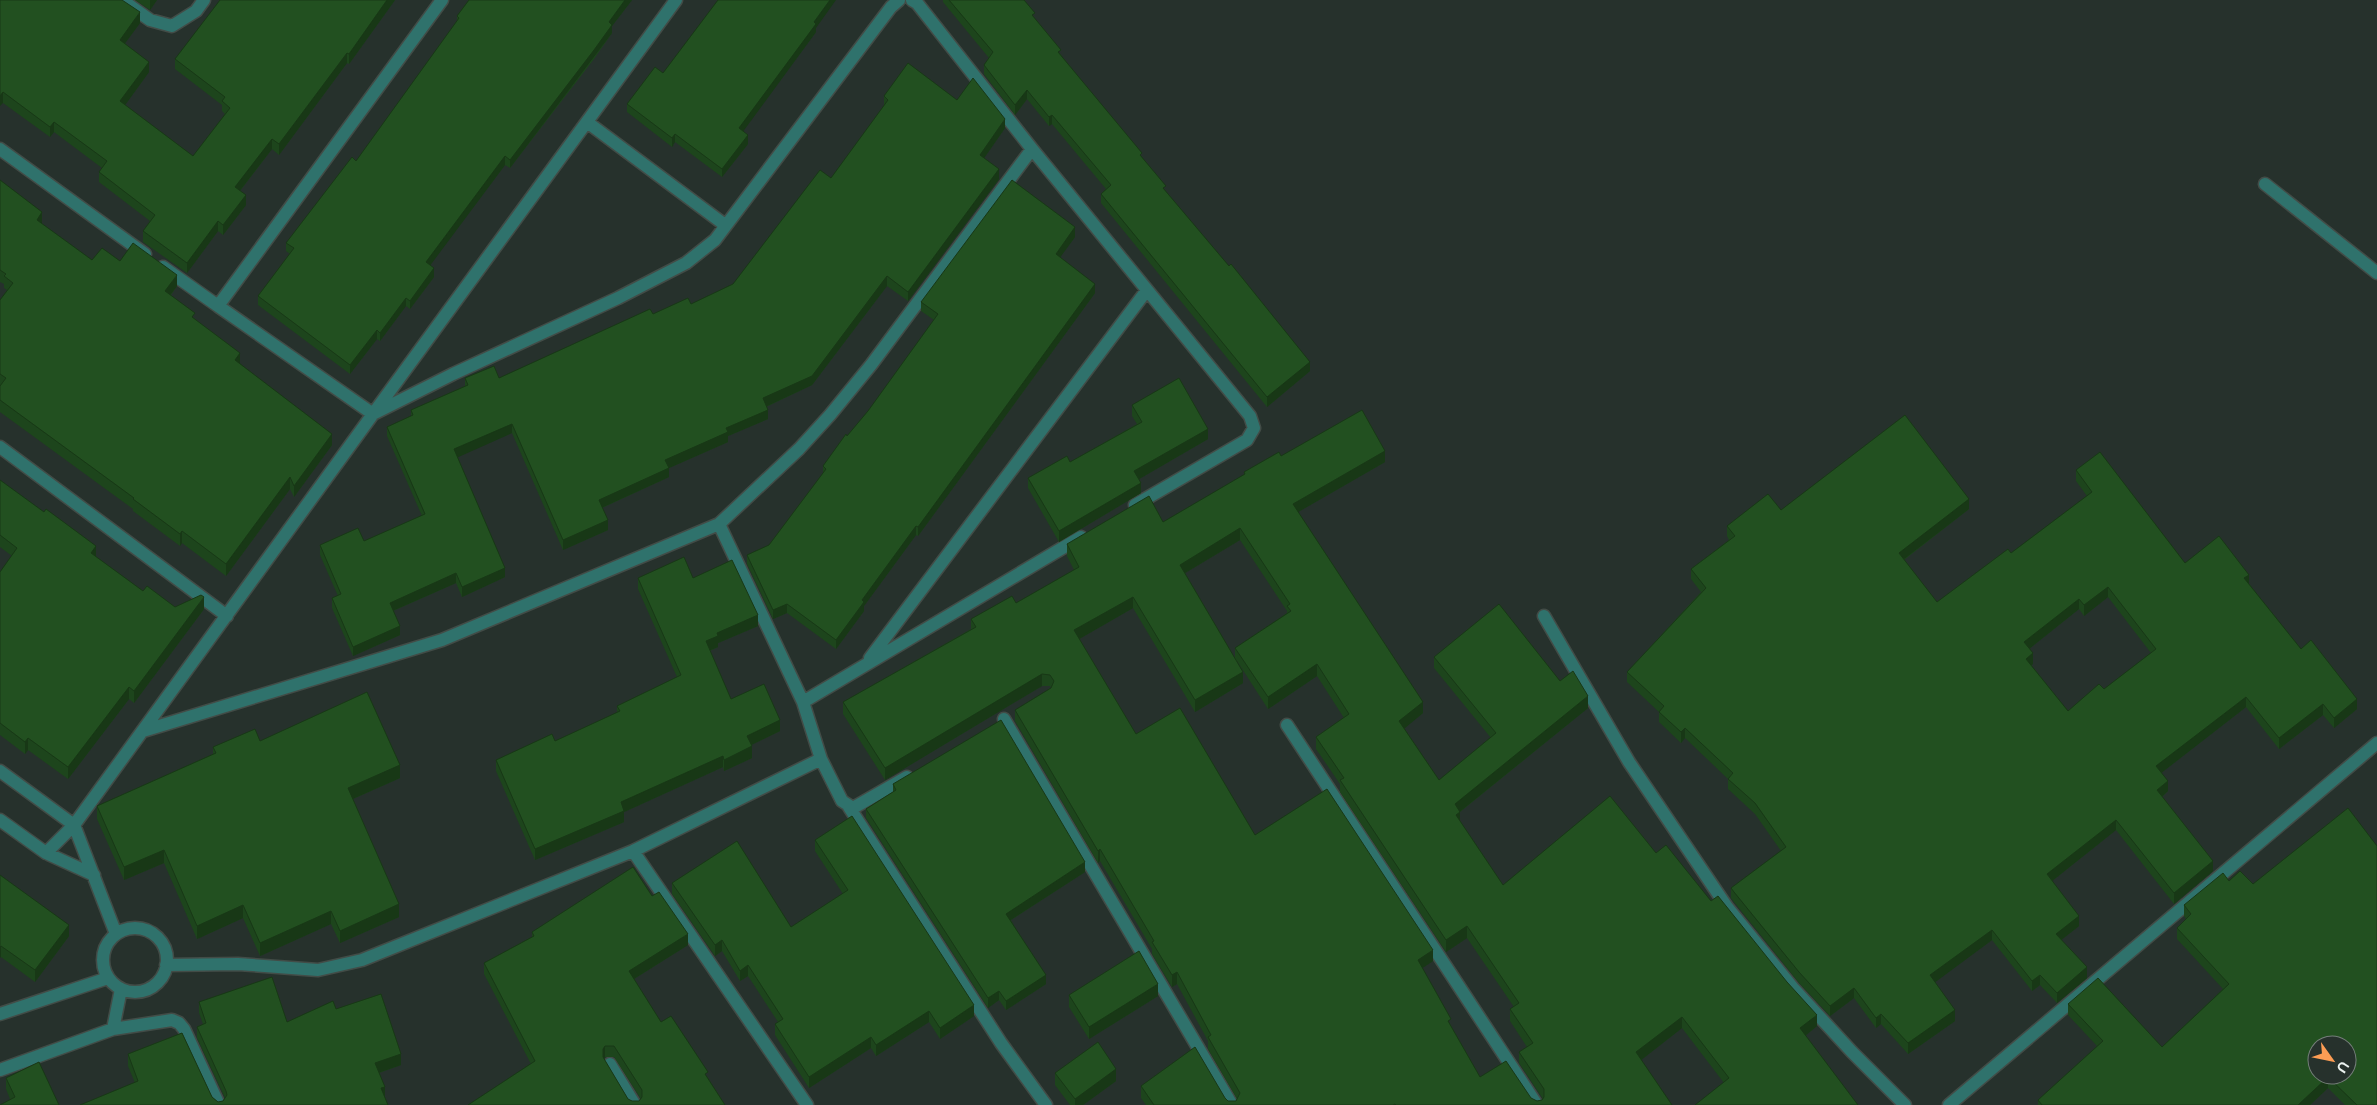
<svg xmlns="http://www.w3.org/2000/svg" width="2377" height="1105" font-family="Raleway,sans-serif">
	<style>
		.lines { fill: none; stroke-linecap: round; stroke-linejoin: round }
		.street-casing { stroke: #424c47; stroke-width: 15 }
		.street { stroke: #2f726c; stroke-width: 12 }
		.wall { fill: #1d451c; fill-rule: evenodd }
		.shaded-wall { fill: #183816 }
		.building { fill: #225020; stroke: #183816; fill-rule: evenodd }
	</style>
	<rect width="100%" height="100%" fill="#26312c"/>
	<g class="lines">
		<defs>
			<path id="street" d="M122 0 150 20 172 26 196 11 204 0
				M442 0 218 306 373 414 676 0
				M912 0 917 3 1032 149 1250 416 1254 428 1247 440 1135 505
				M587 122 725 225
				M0 149 145 254
				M2265 184 2377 273
				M163 267 218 306
				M0 447 227 616
				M1544 616 1629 762 1727 907 1793 988 1852 1052 1905 1105
				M870 658 1147 290
				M803 702 1081 537
				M1004 719 1232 1105
				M1287 725 1537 1105
				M143 731 442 640 719 524
				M821 759 842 801 853 808 907 777
				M0 771 74 825 116 934
				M849 807 1001 1043 1046 1105
				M0 820 46 853 94 875
				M633 851 807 1105
				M46 853 74 825 373 414 453 374 618 298 686 263 715 240 891 7 899 0
				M103 960a32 32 0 1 1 64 0a32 32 0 1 1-64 0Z
				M166 965 238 964 318 970 362 960 633 851 821 759 803 702 719 524 799 449 830 415 871 365 1032 149
				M0 1014 108 978
				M113 1029 121 989
				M610 1064 635 1105
				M0 1070 113 1029 172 1020 179 1023 184 1029 219 1105
				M1949 1105 2377 743"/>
		</defs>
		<use href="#street" class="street-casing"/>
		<use href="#street" class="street"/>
	</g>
	<path class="wall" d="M0 0 140 23 125 43 149 72 125 105 193 156 225 114 222 111V105L175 69V59L395 0 349 64 347 63 279 155 272 149 240 191 246 205 223 235 218 231 187 273 143 242V231L150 221 99 182V172L102 168 54 132 50 137 3 103Z
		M135 0H157L150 10Z
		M469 0H632L612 26V33L594 59 510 168 505 165 430 265 434 277 410 309 406 306 380 341 377 339 350 374 258 305V296L290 254 286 251V243L356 161 457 22V16Z
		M943 0H1024L1035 19 1061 55 1142 157 1166 192 1310 371 1267 407 1101 203V194L1106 189 1052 124 1049 126 1027 99 1015 115 984 74V65L989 58 943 2Z
		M816 28V32L743 131 748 144 722 177 675 142 672 147 627 112V104L663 73Z
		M884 96 957 100 1005 128 984 158 999 179 908 301 887 286 812 385 766 407 768 419 728 436V442L669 468V477L602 508 608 530 563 550 512 433 457 457 505 577 462 597 456 583 393 611 400 635 353 656 332 608V598L338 596 320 555V545L364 541 422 516 387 436V427L411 416V410L465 386V378H499L653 314 691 304 733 284 831 178 884 106Z
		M0 176V180L42 224 92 260 120 261 177 286 171 295 240 364 332 445 294 497 290 489 226 576 182 543 180 546 133 511V509L0 412V300L7 290 4 288V284L0 282Z
		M1075 237 1060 257 1095 293 918 536 916 535 864 606V611L836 649 787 613 773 619 747 564V555L769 545 823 474V466L868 411 934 320 921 311V302Z
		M1132 405 1208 439 1139 479 1141 493 1059 542 1028 488V478L1070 462 1137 424 1132 416Z
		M1281 456 1385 462 1298 512 1423 713 1404 728 1439 780 1491 738 1434 668V657L1560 681 1588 708 1460 812V821L1503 885 1656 853 1711 901 1817 1026 1805 1036 1724 1083 1682 1028 1641 1060 1672 1105H1146L1141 1098V1086L1225 1098 1228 1101H1236L1237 1099 1208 1049V1041L1177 984 1172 987 1152 954V949L1100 861 1098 863 1015 721V710L1051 688 1050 686H1042L885 780 843 714V702L971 629V619L1016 603 1074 570 1067 556V544L1163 522 1244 475V472ZM1240 540 1287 611V613L1235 648V659L1185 573ZM1133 608 1195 712 1243 683 1237 661 1268 709 1317 676 1344 718 1316 737V749L1340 784V792L1446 952 1467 938 1514 1007 1510 1009V1021L1527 1047 1519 1052V1063L1543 1099 1542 1100 1537 1101 1480 1077 1451 1026 1422 968 1433 961 1255 835 1136 734 1079 639Z
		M2076 470 2185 563 2249 584 2301 649 2357 709 2334 728 2323 715 2279 749 2246 707 2161 773 2168 791 2162 797 2213 871 2174 904 2116 830 2052 881 2079 926 2061 940 2087 978 2057 1003 2040 985 2032 991 1992 940 1935 982 1955 1021 1908 1054 1881 1024 1876 1028 1854 998 1830 1016 1799 983 1734 902 1731 898V888L1781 851 1755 814 1728 789V779L1685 738 1681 743 1659 722V712L1627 682V672L1701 592 1691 579V569L1729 540 1727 536V526L1781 510 1969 509 1904 560 1937 602 2011 553 2087 496 2076 481ZM2108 597 2151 653 2104 689 2068 711 2031 665 2033 664 2029 649 2079 609 2084 616Z
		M0 480 96 557 143 591 175 607 204 609 134 703 129 699 68 779 28 750 25 754 0 735V572L12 556 0 547Z
		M638 578H693L758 626 718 643V647L710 651 731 699 780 731 751 745 752 758 724 771 723 767 624 812V822L535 860 496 771V760L555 741 617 713V706L677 677 638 589Z
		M260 741 400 778 353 799 399 917 340 943 331 924 260 956 243 918 197 939 164 863 124 880 97 819V806L213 754V747Z
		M893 784 1085 872 1011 920 1046 984 1006 1010 999 1000 988 1008 866 818V809L893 792Z
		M815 840 974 1016 940 1039 929 1022 876 1056 871 1048 809 1088 775 1035V1024L778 1022 748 976 740 981 722 951 715 956 672 894V883L791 927 843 894 815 851Z
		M0 875 69 936 35 982 1 957Z
		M2229 881 2253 884 2377 1105H2345L2328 1088 2310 1105H2038V1100L2097 1046 2068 1015V1004L2162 1047 2223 989 2177 939V928L2186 919 2184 916V905Z
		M652 896 688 945 634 979 661 1022 708 1078 725 1105H468L531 1064 484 974V963L532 937V932ZM605 1057H614L641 1099 639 1101H632L628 1099 604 1059Z
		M272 977 287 1022 333 1001 336 1009 381 994 401 1054V1065L379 1073 385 1087V1098L388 1105H80L135 1083 128 1066V1054L182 1033 212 1097 218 1102 223 1101 225 1098 197 1038V1027L203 1024 199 1013V1002Z
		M1069 995 1158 996 1089 1039 1069 1007Z
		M1055 1073 1116 1081 1083 1105H1070L1055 1085Z
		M6 1078 59 1105 10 1099 6 1089Z"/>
	<path class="shaded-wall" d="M150 0H157L150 10Z
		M387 0H395L349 64V54Z
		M625 0H632L612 26V33L510 168V160Z
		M830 0H836L816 28V32L739 137V128L814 22Z
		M140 12V23L120 50V40Z
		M347 53V63L279 155V144Z
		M149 62V72L120 112V101Z
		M1027 90V99L1015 115V105Z
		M3 92V103L0 106V96Z
		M1052 115V124L1049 126V117Z
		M1005 119V128L980 164V155Z
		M54 122V132L50 137V127Z
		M675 134V142L672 147V138Z
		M748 135V144L722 177V169Z
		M272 139V149L235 197V187Z
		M505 156V165L426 271V262Z
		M999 169V179L908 301V292Z
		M246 195V205L223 235V225Z
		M42 212V224L37 220Z
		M218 221V231L187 273V263Z
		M1075 227V237L1056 263V254Z
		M434 268V277L410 309V301Z
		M177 275V286L165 302V291Z
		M887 276V286L812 385 763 408V398Z
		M1095 284V293L918 536V527Z
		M406 298V306L380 341V333Z
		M377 330V339L350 374V365Z
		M240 353V364L235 360Z
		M1310 362V371L1267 407V397Z
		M768 410V419L728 436V442L669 468V477L599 509V500L665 460 726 428Z
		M512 424V433L454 459V449Z
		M1208 429V439L1134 482V471Z
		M332 434V445L294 497V486Z
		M1385 451V462L1293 515V504Z
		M290 477V489L226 576V564Z
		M1141 483V493L1059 542V531Z
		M1969 499V509L1899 563V553Z
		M608 520V530L563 550V540Z
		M916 526V535L864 606V611L836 649V640L862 600Z
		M1240 528V540L1180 576V565Z
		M182 531V543L180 546V534Z
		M96 546V558L91 553Z
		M505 568V577L462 597V587Z
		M456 573V583L390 612V603Z
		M2249 575V585L2244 578Z
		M2108 587V597L2084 616V605Z
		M204 597V609L134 703V691Z
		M1133 597V608L1074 642V630Z
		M2079 599V609L2024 653V642Z
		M787 604V613L773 619V610Z
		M758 615V626L718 643V647L706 652V641L717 633Z
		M400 626V635L353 656V647Z
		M2033 653V664L2026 669V659Z
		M1317 664V676L1268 709V697Z
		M1243 672V683L1195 712V700Z
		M1042 674V686L885 780V768Z
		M129 687V699L68 779V767Z
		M1588 696V708L1457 814 1460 812V824L1456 826 1455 804Z
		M2246 697V707L2156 777V766Z
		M2357 699V709L2334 728V718Z
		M1423 702V713L1399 733V721Z
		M2323 704V715L2279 749V738Z
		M780 720V731L747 747V736Z
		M1685 728V738L1681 743V732Z
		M28 738V750L25 754V742Z
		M752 746V758L724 771V760Z
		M723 756V767L624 812V822L535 860V849L621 802Z
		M400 765V778L348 801V788Z
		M2168 781V791L2157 801V790Z
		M2116 820V830L2047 885V874Z
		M1100 849V861L1098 863V851Z
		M164 850V863L124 880V867Z
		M2213 861V871L2174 904V893Z
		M1085 862V872L1006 923V914Z
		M399 904V917L340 943V931Z
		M243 905V918L197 939V926Z
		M331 911V924L260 956V943Z
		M2079 916V926L2056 944V934Z
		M69 925V936L35 982V970Z
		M1467 926V938L1446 952V940Z
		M1992 930V940L1930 986V975Z
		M688 934V945L629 982V971Z
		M722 940V951L715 956V945Z
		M1 946V957L0 958V947Z
		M1433 950V961L1418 971V960Z
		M748 965V976L740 981V971Z
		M2087 967V978L2057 1003V993Z
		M1177 972V984L1172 987V975Z
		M1046 975V984L1006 1010V1001Z
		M2040 975V985L2032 991V981Z
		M1158 984V996L1089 1039V1027Z
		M1854 988V998L1830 1016V1006Z
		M999 991V1000L988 1008V998Z
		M974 1005V1016L940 1039V1028Z
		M1955 1010V1021L1908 1054V1043Z
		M929 1011V1022L876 1056V1045Z
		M1881 1014V1024L1876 1028V1018Z
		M1817 1015V1026L1800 1040V1028Z
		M1682 1017V1028L1636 1064V1052Z
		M871 1037V1048L809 1088V1077Z
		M605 1046V1057L603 1061V1049Z
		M401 1054V1065L375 1074V1063Z
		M1116 1069V1081L1083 1105H1075V1099Z
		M2328 1077V1088L2310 1105H2298Z
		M385 1087V1098L381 1088Z"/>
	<path class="building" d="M0 0H122L140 12 120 40 149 62 120 101 193 156 230 108 222 101 225 97 175 59 220 0H387L349 54 347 53 279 144 272 139 235 187 246 195 223 225 218 221 187 263 143 231 155 215 99 172 107 161 54 122 50 127 3 92 0 96Z
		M469 0H625L609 22 612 25 594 50 510 160 505 156 426 262 434 268 410 301 406 298 380 333 377 330 350 365 258 296 294 248 286 243 352 157 356 161 459 18 457 16Z
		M718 0H830L814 22 816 24 739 128 748 135 722 169 675 134 672 138 627 104 655 67 663 73Z
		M949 0H1024L1035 13 1032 15 1061 50 1058 52 1142 153 1140 155 1166 186 1163 188 1229 266 1231 264 1310 362 1267 397 1101 194 1111 185 1052 115 1049 117 1027 90 1015 105 984 65 993 52Z
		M908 63 957 100 973 78 1005 119 980 155 999 169 908 292 887 276 812 376 763 398 768 410 726 428 728 432 665 460 669 468 599 500 608 520 563 540 512 424 454 449 505 568 462 587 456 573 390 603 400 626 353 647 332 598 341 594 320 545 358 528 364 541 425 514 387 427 413 415 411 410 468 385 465 378 494 366 499 378 650 309 653 314 688 298 691 304 733 284 820 170 831 178 888 100 884 96Z
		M0 180 42 212 37 220 92 260 102 248 120 261 133 243 177 275 165 291 195 313 192 317 240 353 235 360 332 434 294 486 290 477 226 564 182 531 180 534 133 499 134 498 0 400V386L6 378 0 374V300L13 283 4 276 6 274 0 270Z
		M1012 180 1075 227 1056 254 1095 284 918 527 916 526 862 600 864 602 836 640 787 604 773 610 747 555 769 545 826 469 823 466 846 434 847 436 868 411 938 314 921 302Z
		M1179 378 1208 429 1134 471 1141 483 1059 531 1028 478 1067 456 1070 462 1142 422 1132 405Z
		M1362 410 1385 451 1293 504 1423 702 1399 721 1439 780 1496 733 1434 657 1499 604 1560 681 1573 671 1588 696 1455 804 1460 812 1456 815 1503 885 1610 796 1656 853 1666 845 1711 901 1718 896 1787 982 1817 1015 1800 1028 1858 1105H1695L1729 1078 1682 1017 1636 1052 1672 1105H1396L1395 1104 1393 1105H1154L1141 1086 1195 1047 1225 1098 1228 1101H1236L1240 1093 1208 1037 1211 1035 1177 972 1172 975 1152 942 1154 941 1100 849 1098 851 1015 710 1051 688 1054 681 1050 675 1042 674 885 768 843 702 976 627 971 619 1012 596 1016 603 1079 567 1067 544 1149 496 1163 522 1245 474 1244 472 1279 452 1281 456ZM1240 528 1290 604 1287 606 1291 611 1235 648 1268 697 1317 664 1349 714 1316 737 1344 778 1340 780 1446 940 1467 926 1519 1003 1510 1009 1533 1043 1519 1052 1544 1089V1097L1542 1100 1537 1101 1531 1098 1506 1061 1480 1077 1448 1021 1451 1019 1418 960 1433 950 1327 789 1255 835 1180 708 1136 734 1074 630 1133 597 1195 700 1243 672 1180 565Z
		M1905 415 1969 499 1899 553 1937 602 2008 549 2011 553 2092 492 2076 470 2100 452 2185 563 2219 536 2249 575 2244 578 2301 649 2311 640 2357 699 2334 718 2323 704 2279 738 2246 697 2156 766 2168 781 2157 790 2213 861 2174 893 2116 820 2047 874 2079 916 2056 934 2087 967 2057 993 2040 975 2032 981 1992 930 1930 975 1955 1010 1908 1043 1881 1014 1876 1018 1854 988 1830 1006 1799 972 1734 892 1731 888 1786 847 1755 803 1728 779 1733 773 1685 728 1681 732 1659 712 1664 706 1627 672 1706 588 1691 569 1735 536 1727 526 1768 494 1781 510ZM2108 587 2156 649 2104 689 2099 684 2068 711 2026 659 2033 653 2024 642 2079 599 2084 605Z
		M0 480 44 512 46 509 96 546 91 553 143 591 147 586 175 607 201 595 204 597 134 691 129 687 68 767 28 738 25 742 0 723V572L17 548 0 535Z
		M684 557 693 578 732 560 758 615 717 633 718 636 706 641 731 699 764 684 780 720 747 736 752 746 724 760 723 756 621 802 624 811 535 849 496 760 552 734 555 741 620 711 617 706 681 675 638 578Z
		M367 692 400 765 348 788 399 904 340 931 331 911 260 943 243 905 197 926 164 850 124 867 97 806 216 753 213 747 255 729 260 741Z
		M1001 720 1085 862 1006 914 1046 975 1006 1001 999 991 988 998 866 809 896 790 893 784Z
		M2348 808 2377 846V1105H2357L2328 1077 2298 1105H2042L2038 1100 2103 1041 2068 1004 2098 978 2162 1047 2229 984 2177 928 2191 914 2184 905 2223 873 2229 881 2240 871 2253 884ZM2317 1045H2347V1075H2317Z
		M852 816 974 1005 940 1028 929 1011 876 1045 871 1037 809 1077 775 1024 783 1019 748 965 740 971 722 940 715 945 672 883 737 841 791 927 848 890 815 840Z
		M633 867 652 896 659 892 688 934 629 971 661 1022 671 1016 708 1072 705 1074 725 1105H468L535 1061 484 963 534 936 532 932ZM605 1046H614L642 1090V1097L639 1101H632L628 1099 603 1057V1049Z
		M0 875 69 925 35 970 1 946 0 947Z
		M1139 951 1158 984 1089 1027 1069 995Z
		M272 977 287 1022 333 1001 336 1009 381 994 401 1054 375 1063 385 1087 381 1088 388 1105H80L138 1081 128 1054 182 1033 212 1097 218 1102 223 1101 227 1095 226 1091 197 1027 206 1023 199 1002Z
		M1098 1042 1116 1069 1075 1099 1055 1073Z
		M39 1062 59 1105H0L15 1097 6 1078Z"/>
	<g transform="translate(2332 1060) rotate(123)"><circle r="24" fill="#26312c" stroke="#757e7a"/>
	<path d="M0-4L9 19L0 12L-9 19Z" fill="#fc9d54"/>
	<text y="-8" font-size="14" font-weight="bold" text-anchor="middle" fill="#ebf2ef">U</text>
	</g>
</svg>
